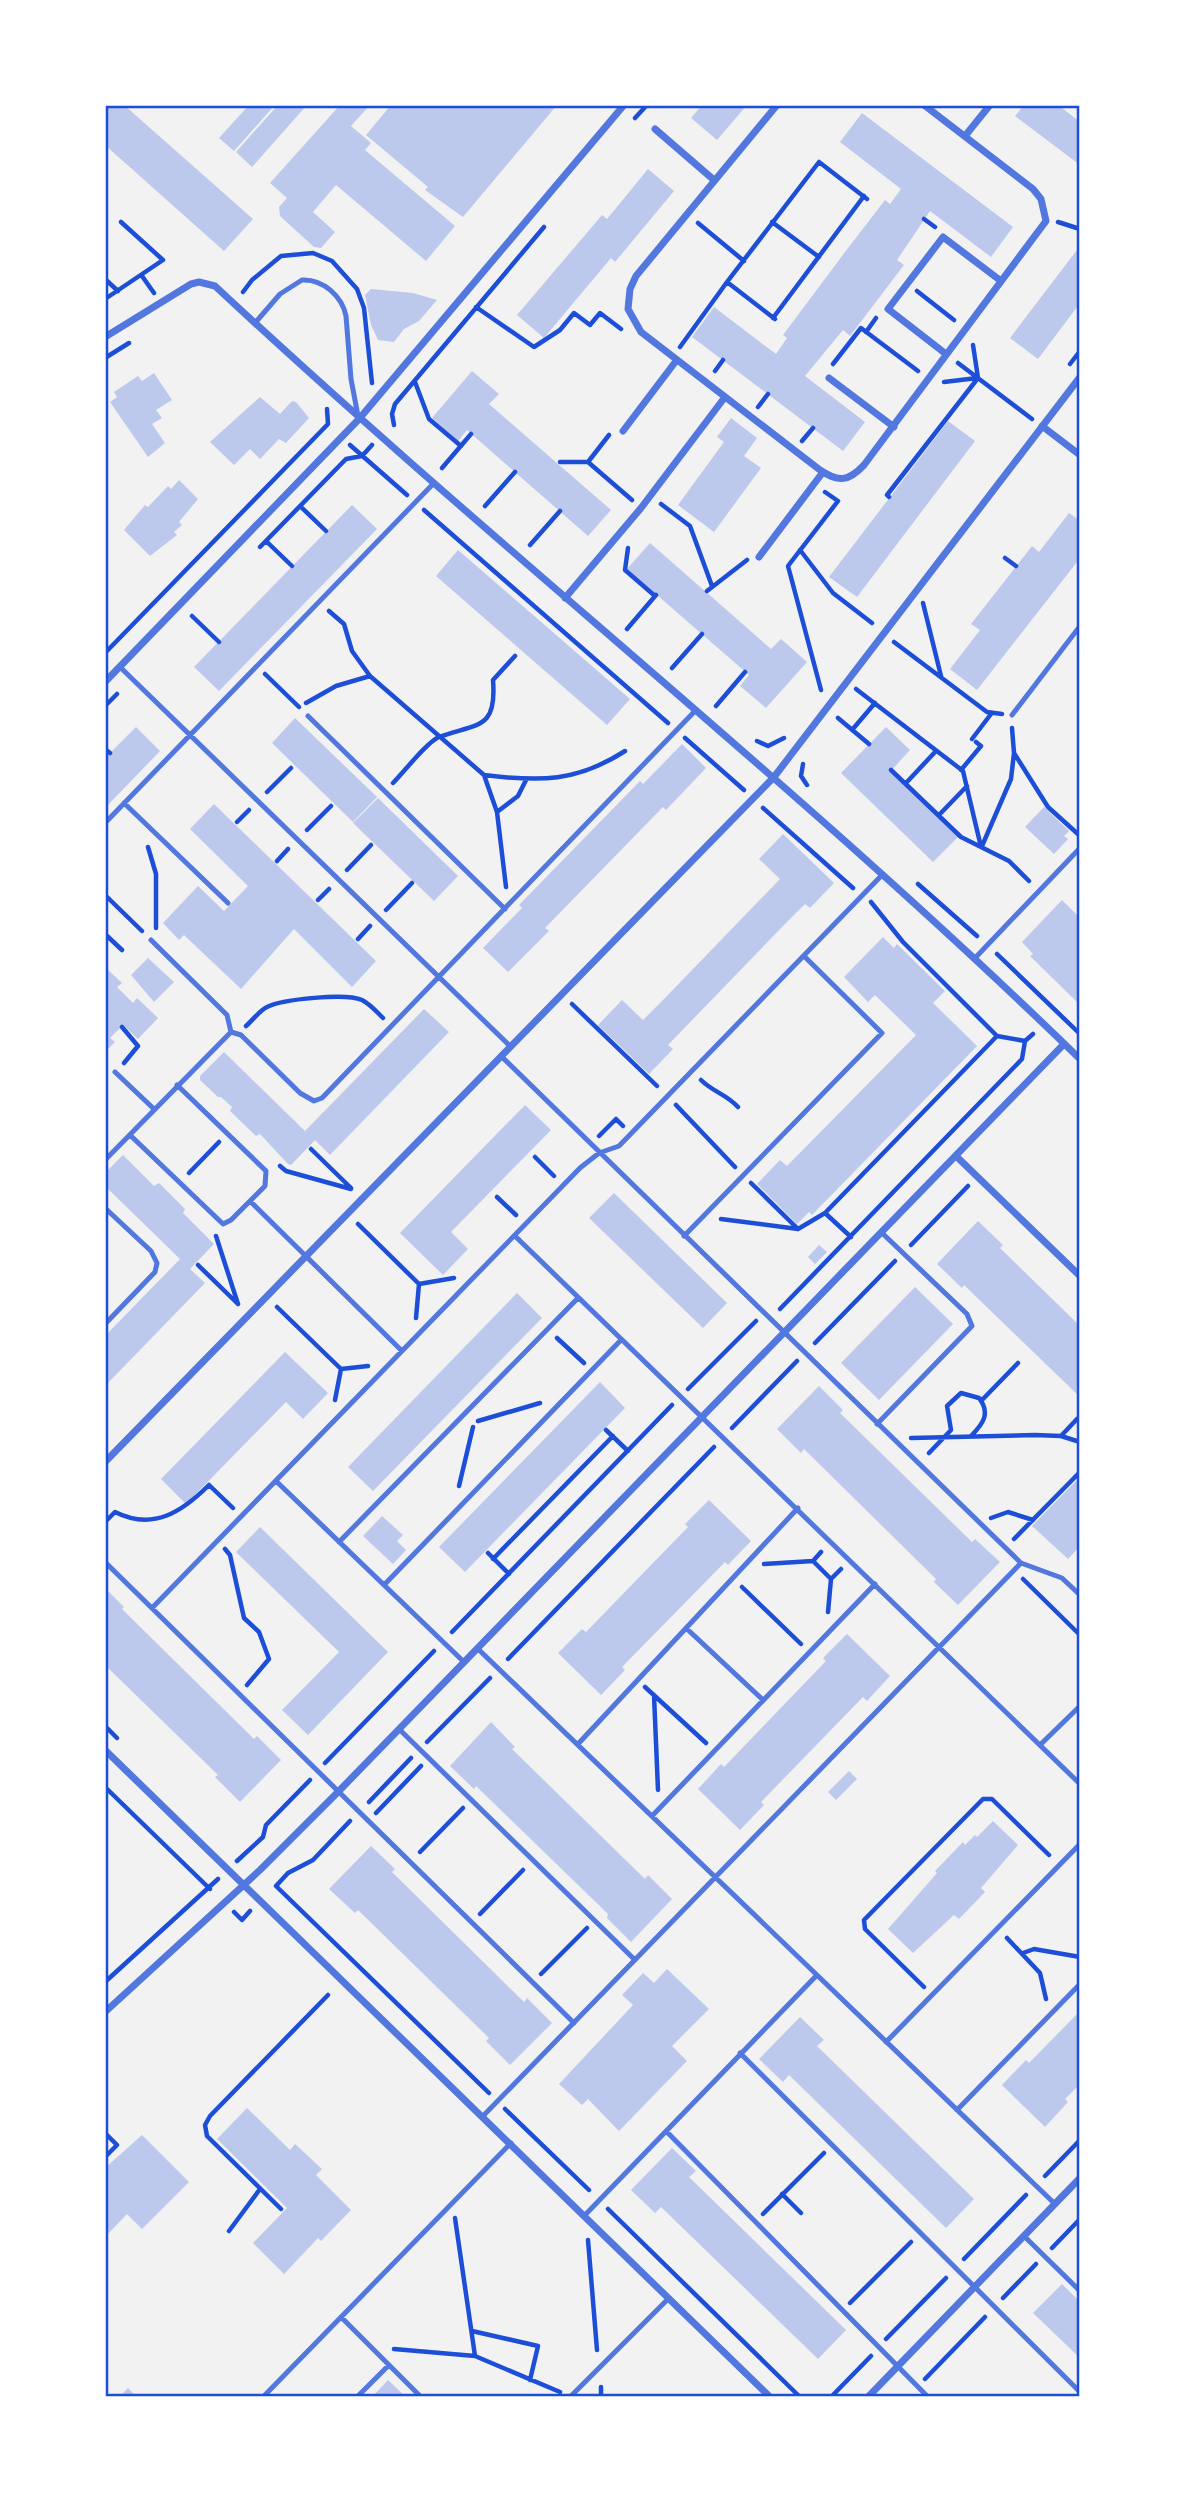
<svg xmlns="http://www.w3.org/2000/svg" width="1185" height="2502" font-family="Karla,sans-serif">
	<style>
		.building { fill: #bdc9ec }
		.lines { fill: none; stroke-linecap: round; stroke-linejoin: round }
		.path { stroke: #1d4ed8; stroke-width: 4.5 }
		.service { stroke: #5277de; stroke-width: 5 }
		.minor { stroke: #5277de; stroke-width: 7 }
		.neatline { fill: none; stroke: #1d4ed8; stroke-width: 2.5 }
	</style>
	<rect width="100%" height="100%" fill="#f2f2f2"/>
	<path class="building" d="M105 105H124L253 219 224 251 105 145Z
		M249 105H275L234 151 219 138Z
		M278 105H307L252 167 236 152Z
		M340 105H370L351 126 371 143 365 150 455 226 426 261 336 185 313 212 335 232 321 248 314 247 280 216 279 207 287 198 270 183Z
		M391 105H557L463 217 425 190 428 187 366 135Z
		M702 105H747L717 140 691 118Z
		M1024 105H1058L1080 122V165L1015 116Z
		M862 113 1013 227 991 257 930 211 897 260 904 265 850 336 843 330 805 376 865 422 843 451 692 337 714 307 776 354 787 338 783 335 845 252 885 200 890 204 901 189 840 142Z
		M648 169 674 191 615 262 611 258 544 338 517 315 602 215 607 219Z
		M1080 246V303L1038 359 1010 338Z
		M371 289 413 293 437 300 419 321 404 329 394 342 378 340 371 325 365 295Z
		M472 371 499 394 489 404 611 510 588 536 467 430 458 441 432 418Z
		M154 373 172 400 156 410 162 418 152 424 165 443 148 457 110 402 117 397 114 392 138 376 142 381Z
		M260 397 280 414 292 401 296 402 309 418 286 443 279 439 260 459 250 449 234 465 210 442Z
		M731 418 757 438 744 456 761 468 714 532 678 505 724 442 717 437Z
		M948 421 975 441 857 597 829 577Z
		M179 480 198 499 179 522 182 525 174 532 177 535 150 556 124 530 145 505 148 507 168 486 171 489Z
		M352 505 377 529 219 691 194 667Z
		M1069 513 1080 521 1077 562 977 690 950 669 980 630 971 624 1032 546 1039 552Z
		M650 543 771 649 781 639 807 662 766 708 740 686 749 675 627 569Z
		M458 550 630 699 607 725 436 576Z
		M295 718 377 797 353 822 272 743Z
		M136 727 160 751 105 808V758Z
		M886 727 910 750 890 772 958 837 933 862 841 773Z
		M682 744 706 768 666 810 663 807 545 928 549 931 508 972 483 948 522 908 519 905 640 781 643 784Z
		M378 798 458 876 434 901 353 823Z
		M214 804 376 961 352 987 294 929 241 989 184 935 179 940 163 923 198 886 224 911 248 886 190 829Z
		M1044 807 1069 831 1064 836 1068 839 1054 854 1025 827Z
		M783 834 834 883 810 908 805 904 784 925 668 1045 673 1049 649 1074 598 1025 622 1000 643 1020 665 998 780 879 759 859Z
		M1062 900 1080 918V1005L1030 956 1033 954 1022 942Z
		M883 937 894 948 897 944 945 991 933 1003 977 1046 812 1215 809 1212 797 1224 757 1184 780 1160 787 1166 916 1035 875 995 868 1002 844 977Z
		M148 958 174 982 154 1002 131 975Z
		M105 967 122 983 117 987 133 1003 137 998 158 1018 138 1039 123 1025 110 1038 115 1042 105 1052Z
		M424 1009 449 1032 330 1155 315 1140 291 1165 288 1164 260 1134 256 1136 230 1111 232 1107 221 1097H218L200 1080V1076L224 1052 305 1131Z
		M525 1105 551 1130 451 1232 468 1249 443 1275 400 1233Z
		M123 1155 154 1186 159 1183 185 1209 183 1213 214 1244 190 1269 205 1283 105 1386V1336L180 1259 105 1186V1173Z
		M614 1193 727 1303 703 1328 589 1218Z
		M978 1221 1003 1245 1000 1248 1080 1326V1397L964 1285 962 1288 937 1264Z
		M819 1245 827 1252 815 1264 808 1257Z
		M915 1287 953 1324 879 1400 841 1363Z
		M517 1293 542 1318 373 1491 348 1467Z
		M285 1352 328 1393 303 1419 286 1402 186 1504 161 1479Z
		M600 1382 625 1408 465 1572 439 1547Z
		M819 1386 843 1410 840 1413 972 1542 975 1539 1000 1562 958 1605 934 1582 936 1579 804 1449 801 1453 777 1429Z
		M1080 1477V1546L1068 1559 1032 1526Z
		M709 1500 751 1541 728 1565 725 1562 622 1667 625 1670 601 1695 558 1653 582 1629 586 1632 688 1527 685 1524Z
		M382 1516 403 1535 397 1541 406 1550 393 1564 363 1536Z
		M260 1527 388 1652 308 1735 282 1710 339 1652 236 1552Z
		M105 1588 124 1607 122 1609 254 1739 257 1736 281 1760 240 1802 215 1777 218 1775 105 1665Z
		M847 1634 890 1676 867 1701 863 1697 761 1802 764 1805 740 1830 698 1789 721 1764 724 1767 826 1661 823 1658Z
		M491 1722 515 1747 512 1749 645 1879 648 1875 672 1899 631 1942 607 1918 608 1914 476 1786 474 1789 450 1766Z
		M849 1771 857 1779 836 1800 828 1792Z
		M993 1821 1018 1845 981 1888 985 1892 959 1919 954 1915 913 1953 888 1929 937 1873 935 1871 963 1842 965 1845 975 1835 977 1837Z
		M371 1846 395 1869 392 1872 524 2002 527 1998 552 2023 510 2065 486 2041 489 2038 358 1910 355 1913 329 1889Z
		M667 1969 709 2009 672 2046 687 2061 619 2131 588 2099 582 2105 559 2084 633 2005 622 1995 643 1973 654 1983Z
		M1080 2011V2084L1065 2099 1068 2102 1045 2127 1002 2085 1026 2060 1029 2063Z
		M800 2017 824 2040 817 2046 974 2199 946 2228 789 2075 783 2082 759 2059Z
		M247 2108 290 2150 295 2144 322 2169 316 2175 351 2210 321 2241 318 2238 284 2274 253 2243 287 2208 217 2139Z
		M142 2135 189 2182 142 2229 127 2214 105 2237V2168Z
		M672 2148 696 2171 689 2177 846 2330 818 2359 661 2207 655 2213 631 2190Z
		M1062 2284 1080 2302V2358L1033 2313Z
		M388 2380 406 2397H372Z
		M128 2388 137 2397H119Z"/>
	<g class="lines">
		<path class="path" d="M635 118 647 105
			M924 219 935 227
			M772 222 819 257
			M1058 222 1080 229
			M698 223 744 261
			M142 276 154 293
			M105 279 118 291
			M917 291 954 320
			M243 292 252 280 281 256 313 253 332 261 357 289 364 308 372 383
			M105 299 163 260 121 222
			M476 307 534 347 560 330 574 313 590 325 600 313 621 329
			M773 318 864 196
			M775 319 727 282 819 162 867 199
			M866 332 876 318
			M680 347 727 282
			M105 358 129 343
			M958 363 1032 419
			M833 364 861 328 918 371
			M1070 364 1080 351
			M715 371 723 360
			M415 382 429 419 461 446
			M944 382 977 378
			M758 407 768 394
			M394 425 392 414 395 404 544 227
			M802 441 813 428
			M350 445 407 495
			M560 462H588L632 500
			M588 462 609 435
			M442 468 471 434
			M889 497 887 495 978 378 973 345
			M661 504 690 526 712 586
			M300 506 326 531
			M485 506 515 472
			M424 510 668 723
			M266 541 292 566
			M530 545 560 511
			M260 547 346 459 362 456 372 445
			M628 548 625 570 655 596
			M800 550 833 593 872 623
			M1005 558 1016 566
			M707 591 747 560
			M923 603 941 676
			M329 611 344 624 352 651 370 676 484 775 497 812 506 887
			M192 616 219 642
			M627 629 656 595
			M894 642 987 712 1002 714
			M105 653 328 424 327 409
			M672 668 702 634
			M265 674 299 707
			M856 689 963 771 981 847
			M821 690 788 566 838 501 825 492
			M306 703 336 686 370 676
			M105 706 117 694
			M716 706 745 672
			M838 718 869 744
			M1012 728 1014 753 1048 807 1079 835
			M852 730 875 703
			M685 738 744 790
			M972 739 991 714
			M757 741 768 746 784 738
			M105 749 110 753
			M803 764 801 776 807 785
			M891 770 961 837 1009 861 1029 881
			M961 770 981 746 976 742
			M484 775C540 782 577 782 625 751
			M393 783C403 773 428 741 439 737 478 723 497 730 493 680L515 656
			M906 783 936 751
			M267 792 291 768
			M763 808 853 888
			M497 812 518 796 526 780
			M939 815 967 786
			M237 822 249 810
			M307 830 331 806
			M982 846 1011 779 1014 753
			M148 847 156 874V928
			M277 861 288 849
			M347 870 371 845
			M918 884 977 936
			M105 895 142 931
			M318 900 329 889
			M871 902 903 942 997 1036 1025 1041
			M386 910 412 883
			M105 934 122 950
			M358 939 370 926
			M997 954 1080 1034
			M572 1004 657 1086
			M246 1026C253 1020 259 1011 267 1007 283 999 346 993 362 1000 370 1004 377 1012 383 1018
			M122 1027 138 1046 124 1063
			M701 1080C713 1092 726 1094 738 1107
			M676 1105 735 1167
			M599 1136 616 1119 623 1126
			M311 1149 351 1188
			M535 1157 554 1176
			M280 1166 286 1171 351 1189
			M189 1173 219 1142
			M751 1183 798 1229
			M497 1197 516 1215
			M825 1213 997 1036
			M721 1219 798 1229 825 1213 851 1237
			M358 1224 419 1284 454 1278
			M216 1236 238 1304
			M911 1245 968 1186
			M198 1265 238 1304
			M277 1307 341 1369 335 1400
			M780 1309 1022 1059 1025 1041 1033 1034
			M416 1318 419 1284
			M557 1338 584 1363
			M815 1343 895 1261
			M341 1369 368 1366
			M688 1389 756 1321
			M981 1401 1018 1363
			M478 1421 540 1403
			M732 1428 797 1361
			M606 1430 628 1451
			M1061 1436 1077 1419
			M911 1438 1035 1435 1061 1436 1080 1442
			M929 1453 951 1430 947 1406 961 1393 979 1398C991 1413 983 1424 971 1436
			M459 1486 473 1427
			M991 1518 1008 1512 1033 1520
			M105 1522 115 1512C153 1531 182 1512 209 1485L233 1508
			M1014 1539 1080 1472
			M225 1549 230 1555 244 1618 259 1632 269 1659 247 1685
			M488 1553 509 1574
			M493 1559 613 1436
			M813 1561 831 1579
			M764 1564 813 1561 821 1552
			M1023 1579 1080 1635
			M742 1587 801 1644
			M828 1612 831 1579 841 1569
			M452 1632 672 1405
			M508 1659 714 1447
			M645 1687 706 1743
			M654 1695 658 1790
			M105 1726 117 1738
			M427 1742 490 1678
			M325 1763 434 1651
			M105 1787 210 1889
			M369 1802 411 1758
			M376 1813 421 1766
			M350 1821 313 1860 288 1873 276 1886 489 2093
			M420 1852 463 1808
			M237 1861 263 1837 266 1825 310 1780
			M234 1912 242 1920 250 1911
			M480 1914 523 1870
			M1007 1938 1040 1973 1046 1999
			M1023 1953 1034 1949 1080 1957
			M541 1974 587 1928
			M105 1982 218 1879
			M924 1987 865 1929 864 1920 983 1799H992L1049 1855
			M505 2109 589 2190
			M105 2133 117 2145 105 2157
			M1045 2176 1080 2140
			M782 2194 801 2213
			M281 2209 207 2136 205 2125 210 2116 328 1995
			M608 2209 800 2397
			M763 2214 824 2153
			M455 2218 475 2356
			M229 2231 260 2189
			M588 2240 597 2350
			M1052 2248 1080 2219
			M964 2259 1026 2195
			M1003 2298 1036 2264
			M850 2303 911 2242
			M472 2331 538 2346 530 2380
			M886 2339 946 2278
			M394 2349 475 2356 560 2392
			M925 2379 985 2317
			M601 2387V2397
			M832 2396 871 2356"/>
		<path class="service" d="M255 323 280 294 302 280C323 279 342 296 346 316L351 379 358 416
			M120 667 511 1047
			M1012 715 1080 626
			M308 716 505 909
			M124 803 228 903
			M105 823 433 484
			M151 940 227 1015 231 1032
			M976 957 1080 848
			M501 1056 1021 1563 1062 1578 1080 1595
			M115 1072 154 1109
			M130 1135 223 1224 231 1220 265 1186 266 1171 177 1085
			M105 1160 231 1032 241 1035 300 1093 314 1101 322 1098 694 712
			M250 1201 402 1351
			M105 1208 151 1251 157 1263 155 1272 105 1324
			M515 1236 1080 1784
			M684 1236 882 1033 804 956
			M877 1424 972 1326 967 1314 881 1232
			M276 1481 464 1662
			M339 1542 578 1298
			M105 1562 574 2023
			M384 1585 621 1340
			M152 1608 580 1168 599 1153 619 1146 883 874
			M686 1628 763 1700
			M477 1648 1055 2204
			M399 1729 635 1960
			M578 1744 798 1508
			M1040 1745 1080 1706
			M652 1816 875 1584
			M886 2042 1080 1844
			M740 2053 1080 2392
			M957 2110 1080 1984
			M483 2116 1021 1563
			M666 2131 928 2397
			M585 2215 817 1975
			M1024 2236 1080 2291
			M341 2317 389 2365 357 2397
			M389 2365 421 2397
			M263 2397 511 2143
			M570 2397 669 2298"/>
		<path class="minor" d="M777 105 636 276 630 289 628 309 641 332 820 470C839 483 849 481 864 465L1046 221 1041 199 1033 189 924 105
			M655 129 714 180
			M965 136 990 105
			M105 337 191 284 199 282 215 286C498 550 803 789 1080 1059
			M946 354 888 309 943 237 1001 281
			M829 378 894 427
			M1042 426 1080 455
			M623 431 676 361
			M759 557 823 472
			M565 598 641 508 725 397
			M105 682 359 419 624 105
			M956 1156 1080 1276
			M105 1462 774 777 1080 377
			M105 1750 770 2397
			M105 2012 260 1870 338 1792 1064 1044
			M868 2397 1080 2178"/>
	</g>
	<rect width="1185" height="2502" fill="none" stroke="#ffffff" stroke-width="214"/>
	<rect x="107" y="107" width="971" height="2288" class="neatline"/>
</svg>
